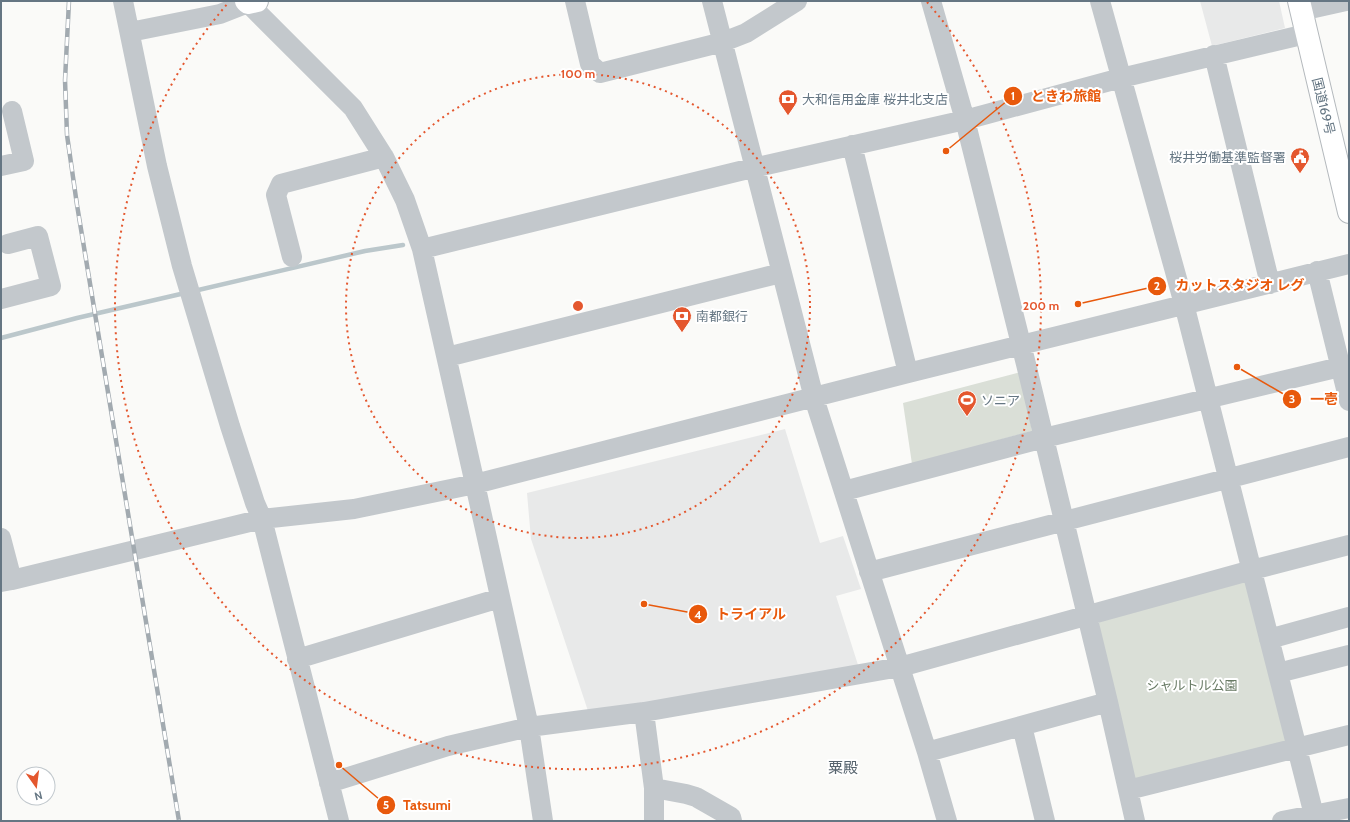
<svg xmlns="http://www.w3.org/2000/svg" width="1350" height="822" font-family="Cabin,'Noto Sans JP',sans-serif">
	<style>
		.built { fill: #e8e9e9 }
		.green { fill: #dadfd7 }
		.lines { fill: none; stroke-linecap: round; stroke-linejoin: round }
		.stream { stroke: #bbc7cb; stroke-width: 4.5 }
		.major-casing { stroke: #b5babe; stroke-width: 24 }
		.highway-casing { stroke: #b4b9bd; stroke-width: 24 }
		.minor { stroke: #c3c8cc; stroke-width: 20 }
		.major { stroke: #fff; stroke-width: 22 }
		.highway { stroke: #fff; stroke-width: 22 }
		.rail-casing { stroke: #a2aab0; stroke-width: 4.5 }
		.rail { stroke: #fff; stroke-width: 3; stroke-dasharray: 9; stroke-linecap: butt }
		.ring { fill: none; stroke: #e4572e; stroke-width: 2; stroke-dasharray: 2 4 }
		.labels { text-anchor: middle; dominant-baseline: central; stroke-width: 4; stroke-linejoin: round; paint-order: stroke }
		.poi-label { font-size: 13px; fill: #657683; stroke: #fff; text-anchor: start }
		.street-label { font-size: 13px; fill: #657683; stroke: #fff }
		.park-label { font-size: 13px; fill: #687a64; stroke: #fff }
		.quarter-label { font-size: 15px; fill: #57646e; stroke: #fff }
		.centre { fill: #e4572e; stroke: #fff; stroke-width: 2 }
		.ring-label { font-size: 12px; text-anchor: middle; font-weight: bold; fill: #e4572e; stroke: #fff; stroke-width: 4; stroke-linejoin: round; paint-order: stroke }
		.leader { fill: none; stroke: #e8590c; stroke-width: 1.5 }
		.callout-dot { fill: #e8590c; stroke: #fff; stroke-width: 1.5 }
		.mark-label { font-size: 12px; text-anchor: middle; font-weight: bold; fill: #fff }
		.callout-label { font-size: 14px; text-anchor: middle; font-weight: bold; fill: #e8590c; stroke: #fff; stroke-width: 4; stroke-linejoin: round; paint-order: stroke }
	</style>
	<rect width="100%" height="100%" fill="#fafaf8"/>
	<path class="built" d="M1200 1H1279L1285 28 1212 46Z
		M785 429 820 543 843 536 861 589 836 596 859 668 589 714 531 539 527 493Z"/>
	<path class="green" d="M1021 372 1032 431 912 464 903 403Z
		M1245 579 1289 746 1142 781 1133 777 1097 616Z"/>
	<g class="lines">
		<path class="stream" d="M194 291 365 251 403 245
			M1 338 77 318 185 293"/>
		<defs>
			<path id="major" d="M246 1 248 3 257 1"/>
			<path id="highway" d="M1299 1 1349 212"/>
		</defs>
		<use href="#major" class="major-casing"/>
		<use href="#highway" class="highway-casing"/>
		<path class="minor" d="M123 1 157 166 182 266 230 426 255 503 262 519 339 821
			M575 1 590 64 600 73 723 42 746 33 797 1
			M712 1 814 398 927 752 947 821
			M931 1 965 120 1026 364 1108 702 1135 821
			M1100 1 1184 304 1314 815
			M1301 11 1346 1
			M130 32 220 14 248 3 353 108 384 157 405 200 422 249 475 484 908 373 1349 264
			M1214 55 1270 284
			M852 145 908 373
			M1 166 24 161 12 111
			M422 249 740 171 965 120 1121 78 1306 34
			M292 257 276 195 281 184 384 157
			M1317 271 1349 401
			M1 299 51 286 38 236 8 244
			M447 357 781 273
			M844 491 1044 438 1340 367
			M1 538 12 580 1 582
			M869 572 1349 447
			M12 580 262 519 354 509 475 484 529 727 543 821
			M1269 639 1349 617
			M297 659 500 598
			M1278 673 1349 655
			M644 712 654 788V821
			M1022 726 1045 821
			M927 752 1108 702
			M329 783 448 746 529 727 644 712 900 667 1252 570 1349 545
			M654 788 686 794 696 797 731 817 732 821
			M1128 790 1349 735
			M1282 821 1349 808"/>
		<use href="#major" class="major"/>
		<use href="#highway" class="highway"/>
		<defs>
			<path id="rail" d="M69 1 65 80 67 135 77 205 179 821"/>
		</defs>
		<use href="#rail" class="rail-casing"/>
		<use href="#rail" class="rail"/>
	</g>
	<g class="ring">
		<circle cx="578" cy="306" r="232"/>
		<path d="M927 2A463 463 0 1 1 229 2"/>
	</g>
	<defs>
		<symbol id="bank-pin" viewBox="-11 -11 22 30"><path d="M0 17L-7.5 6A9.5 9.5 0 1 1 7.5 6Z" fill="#e4572e" stroke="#fff"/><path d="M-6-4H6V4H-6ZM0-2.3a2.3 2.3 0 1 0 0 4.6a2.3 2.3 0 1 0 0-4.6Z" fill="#fff"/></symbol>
		<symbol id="civic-pin" viewBox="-11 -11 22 30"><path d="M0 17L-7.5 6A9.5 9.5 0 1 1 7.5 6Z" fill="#e4572e" stroke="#fff"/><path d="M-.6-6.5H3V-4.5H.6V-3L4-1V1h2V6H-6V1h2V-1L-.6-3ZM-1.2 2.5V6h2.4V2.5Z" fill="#fff"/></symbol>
		<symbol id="stadium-pin" viewBox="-11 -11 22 30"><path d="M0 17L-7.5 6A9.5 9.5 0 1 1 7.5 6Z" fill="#e4572e" stroke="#fff"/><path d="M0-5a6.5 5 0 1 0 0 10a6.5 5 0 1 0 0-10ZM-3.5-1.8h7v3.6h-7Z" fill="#fff"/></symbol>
	</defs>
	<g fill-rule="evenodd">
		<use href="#bank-pin" x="777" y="88" width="22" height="30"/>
		<use href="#civic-pin" x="1289" y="146" width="22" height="30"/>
		<use href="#bank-pin" x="671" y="305" width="22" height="30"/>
		<use href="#stadium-pin" x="956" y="389" width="22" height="30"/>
	</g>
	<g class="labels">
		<g class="poi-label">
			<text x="802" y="99">大和信用金庫 桜井北支店</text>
			<text x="1286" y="157" text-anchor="end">桜井労働基準監督署</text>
			<text x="696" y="316">南都銀行</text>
			<text x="981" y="400">ソニア</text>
		</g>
		<g class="street-label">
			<text transform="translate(1324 106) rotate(76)">国道169号</text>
		</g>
		<g class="park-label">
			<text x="1192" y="685">シャルトル公園</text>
		</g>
		<g class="quarter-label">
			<text x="843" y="768">粟殿</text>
		</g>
	</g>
	<circle cx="578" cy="306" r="6" class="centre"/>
	<g class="ring-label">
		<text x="578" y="78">100 m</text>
		<text x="1041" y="310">200 m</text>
	</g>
	<path class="leader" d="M946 151L1013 96M1078 304L1157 286M1237 367L1292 399M644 604L698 614M339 765L386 805"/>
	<g class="callout-dot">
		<circle cx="946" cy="151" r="4"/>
		<circle cx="1078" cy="304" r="4"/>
		<circle cx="1237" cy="367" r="4"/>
		<circle cx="644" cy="604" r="4"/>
		<circle cx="339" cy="765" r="4"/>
		<circle cx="1013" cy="96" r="10"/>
		<circle cx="1157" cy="286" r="10"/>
		<circle cx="1292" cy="399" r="10"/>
		<circle cx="698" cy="614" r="10"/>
		<circle cx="386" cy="805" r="10"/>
	</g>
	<g class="mark-label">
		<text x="1013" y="100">1</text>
		<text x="1157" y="290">2</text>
		<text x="1292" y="403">3</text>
		<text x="698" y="619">4</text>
		<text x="386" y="809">5</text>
	</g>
	<g class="callout-label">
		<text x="1066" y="101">ときわ旅館</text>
		<text x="1240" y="290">カットスタジオ レグ</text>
		<text x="1324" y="404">一壱</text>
		<text x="751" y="619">トライアル</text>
		<text x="427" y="810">Tatsumi</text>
	</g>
	<rect width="1350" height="822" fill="none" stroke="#657683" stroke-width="4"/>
	<g transform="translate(36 786) rotate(166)"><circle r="19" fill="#ffffff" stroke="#c1c8cd"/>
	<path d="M0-3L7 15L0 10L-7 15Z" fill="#e4572e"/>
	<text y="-6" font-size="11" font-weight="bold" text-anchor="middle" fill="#657683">N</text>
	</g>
</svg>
